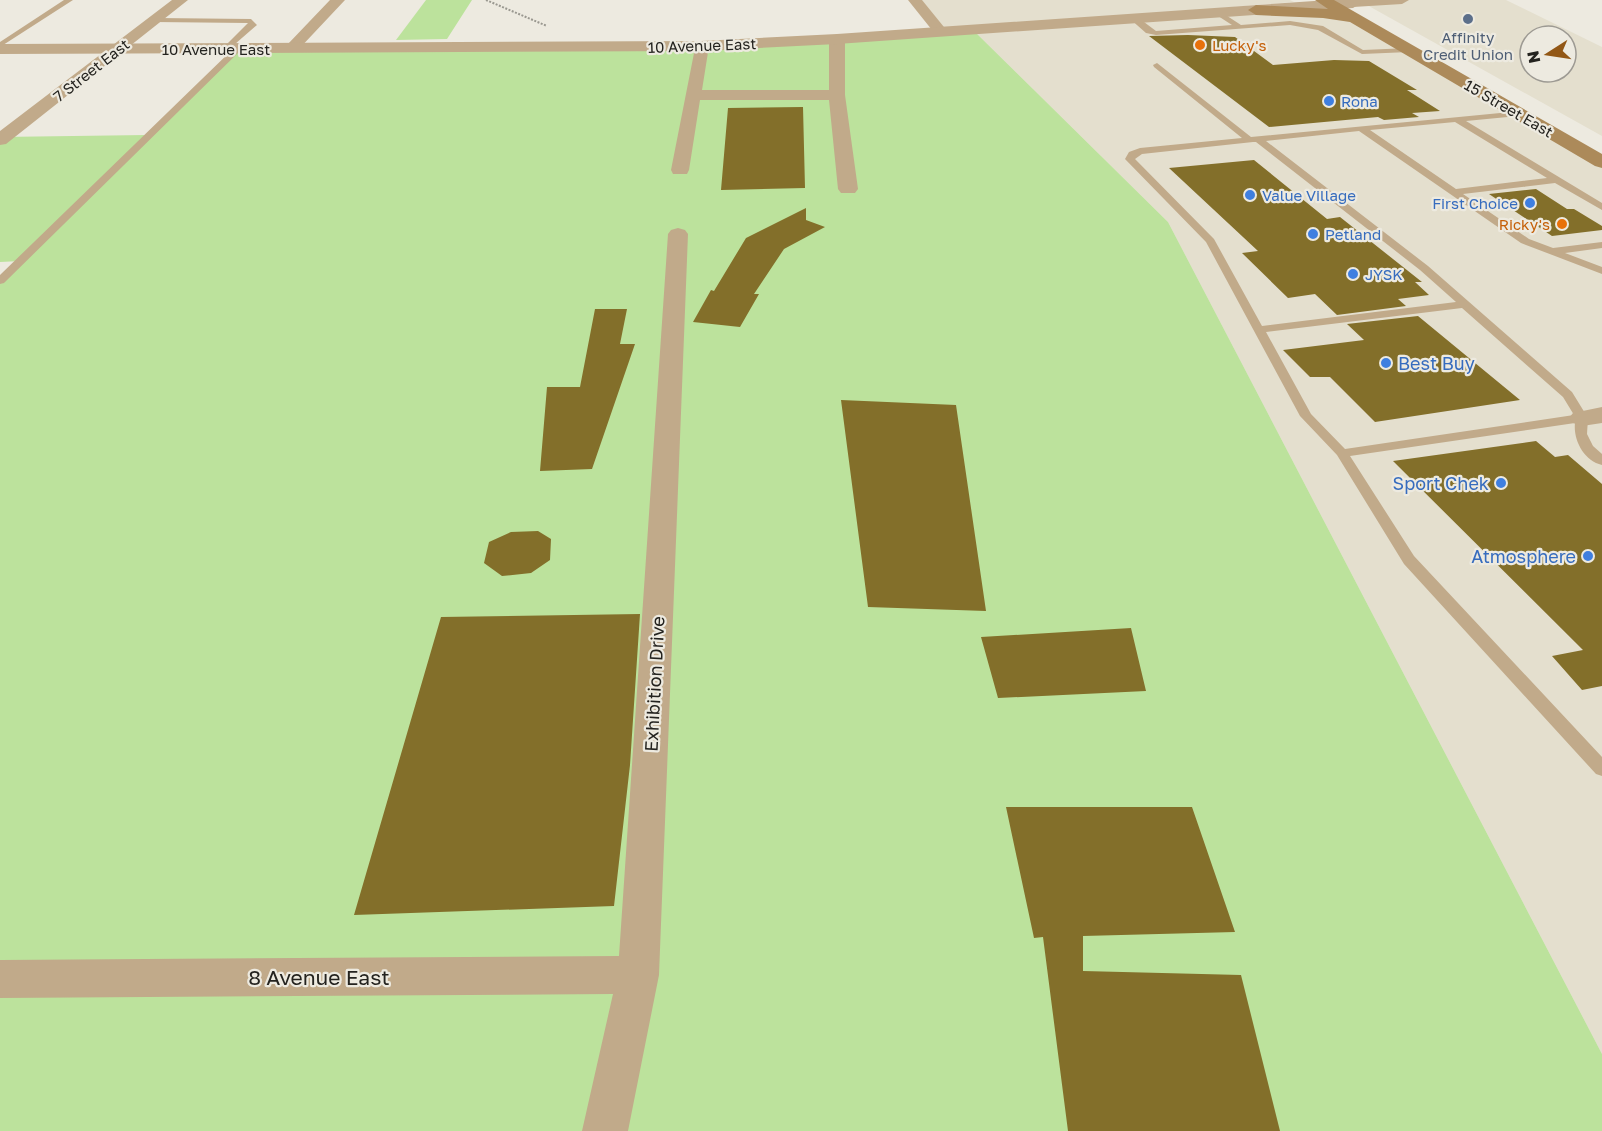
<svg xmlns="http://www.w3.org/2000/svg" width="1602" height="1131" font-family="'Golos Text',sans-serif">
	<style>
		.built { fill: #e4dfce; fill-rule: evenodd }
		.green { fill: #bce29c }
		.building { fill: #836f2a }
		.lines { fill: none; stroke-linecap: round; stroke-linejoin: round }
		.path { stroke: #9a9890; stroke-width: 2; stroke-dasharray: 2 1.5; stroke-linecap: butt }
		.service { fill: #c1aa8a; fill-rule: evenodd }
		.minor { fill: #c1aa8a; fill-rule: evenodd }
		.tertiary { fill: #c1aa8a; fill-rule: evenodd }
		.secondary { fill: #ac8a5a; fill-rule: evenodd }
		.service-dot { fill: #5c6f8a; stroke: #edeae0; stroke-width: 2 }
		.food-dot { fill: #e8710a; stroke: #edeae0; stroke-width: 2 }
		.shop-dot { fill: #3f7fe0; stroke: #edeae0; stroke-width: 2 }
		.labels { text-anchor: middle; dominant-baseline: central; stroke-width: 4.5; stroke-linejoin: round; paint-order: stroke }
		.far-service-label { font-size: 15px; fill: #4e5e75; stroke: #edeae0 }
		.far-street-label { font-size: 15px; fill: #24231f; stroke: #edeae0 }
		.far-food-label { font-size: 15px; fill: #c56008; stroke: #edeae0; text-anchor: start }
		.far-shop-label { font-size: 15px; fill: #366cbe; stroke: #edeae0; text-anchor: start }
		.shop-label { font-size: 18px; fill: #366cbe; stroke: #edeae0; text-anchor: end }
		.street-label { font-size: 18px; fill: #24231f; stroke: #edeae0 }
		.near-street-label { font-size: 21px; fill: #24231f; stroke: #edeae0 }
	</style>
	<rect width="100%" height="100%" fill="#edeae0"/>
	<path class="built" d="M915 0H1290L1294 2 1005 26 1331 5 1602 162V1054L1168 222 972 29 941 32Z
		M1358 0H1506L1602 47V136ZM1530 36H1566V72H1530Z"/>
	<path class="green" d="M426 0H472L447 39 396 40Z
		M972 29 1168 222 1602 1054V1131H0V283L21 261 0 262V137L146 135 234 50 696 48Z"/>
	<path class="building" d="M1188 35 1235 37 1273 65 1334 60 1369 61 1417 90H1407L1440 111 1412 113 1419 117 1384 120 1378 117 1269 127 1149 36Z
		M803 107 805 188 721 190 728 108Z
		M1254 160 1327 219 1340 217 1422 282H1415L1429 295 1398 299 1406 306 1337 315 1315 294 1288 298 1242 253 1258 251 1169 168Z
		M1536 189 1567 209H1574L1602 226V230L1552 236 1489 194Z
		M806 208V220L825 227 784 249 754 294H759L740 327 693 322 711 290 714 291 746 238Z
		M595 309H627L620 344H635L592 469 540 471 547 387H580Z
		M1418 316 1520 400 1375 422 1330 377H1310L1283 350 1364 340 1347 324Z
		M841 400 956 405 986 611 868 607Z
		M1536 441 1555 457 1568 455 1602 484V686L1582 690 1552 656 1583 650 1393 461Z
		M538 531 551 539 550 560 531 573 502 576 484 563 489 542 511 532Z
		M640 614 630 765 614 906 354 915 441 617Z
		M1131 628 1146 691 998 698 981 637Z
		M1006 807H1192L1235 932 1083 936V971L1241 975 1280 1131H1068L1043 937 1034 938Z"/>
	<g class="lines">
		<path class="path" d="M486 0 547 26"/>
		<path class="service" d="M64 0H73L0 47V42Z
			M1218 10 1241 25 1290 21 1323 26 1363 50 1409 48 1413 50 1409 52 1362 54 1318 30 1290 25 1156 35 1146 33 1129 18 1136 16 1156 31 1232 25 1215 14Z
			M157 18 251 19 257 25 227 51 223 49 224 47 248 23 154 22Z
			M235 47 242 49 4 283 0 284V275Z
			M1157 63 1251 137 1521 111V115L1518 116 1466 121 1602 203V210L1555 183 1463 194 1529 239 1553 248 1602 242V248L1565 253 1602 267V274L1521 243 1359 131 1266 141 1428 266 1572 392 1588 418 1587 434 1593 446 1602 454V465C1584 461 1573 440 1575 423L1350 456 1414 556 1602 757V776L1596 774 1404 564 1337 455 1300 416 1206 242 1125 159 1129 152 1140 148 1242 138 1154 67 1153 65ZM1455 122 1547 178 1456 189 1370 130ZM1253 142H1256L1420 270 1456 302 1262 326 1214 239 1135 159 1142 154ZM1462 308 1563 397 1574 415 1345 449 1311 414 1266 332Z"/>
		<path class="minor" d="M172 0H188L6 144 0 145V131Z
			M330 0H345L297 51H287L284 48 287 45Z
			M908 0H922L948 32 946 35H936Z
			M1348 0H1409L1402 4 1353 7 1348 6 1346 3Z
			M837 34 845 39V95L858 189 855 193H841L838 189 829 100H700L689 170 687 174H673L671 170 696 43 701 41 709 46 702 90H829V39Z
			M678 228 685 230 688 234 659 975 628 1131H582L613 994 0 998V960L619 956 668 234 671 230Z
			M1602 407V423L1582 426 1573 423 1569 418 1573 413Z"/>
		<path class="tertiary" d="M1329 0H1359L1361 3 1353 8 837 44 701 51 0 54V44L701 41 837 34Z"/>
		<path class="secondary" d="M1315 0H1334L1602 154V168L1595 166 1350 22 1323 18 1256 15 1248 10 1256 5 1328 9Z"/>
	</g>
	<circle class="service-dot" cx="1468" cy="19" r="6"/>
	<g class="food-dot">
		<circle cx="1200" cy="45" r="6"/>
		<circle cx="1562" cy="224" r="6"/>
	</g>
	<g class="shop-dot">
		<circle cx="1329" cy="101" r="6"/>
		<circle cx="1250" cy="195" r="6"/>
		<circle cx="1530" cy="203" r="6"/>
		<circle cx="1313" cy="234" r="6"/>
		<circle cx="1353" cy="274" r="6"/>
		<circle cx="1386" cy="363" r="6"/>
		<circle cx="1501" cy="483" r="6"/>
		<circle cx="1588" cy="556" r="6"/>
	</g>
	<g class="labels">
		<g class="far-service-label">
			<text x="1468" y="37">Affinity<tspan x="1468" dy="17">Credit Union</tspan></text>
		</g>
		<g class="far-street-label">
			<text transform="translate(702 45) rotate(-2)">10 Avenue East</text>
			<text x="216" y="49">10 Avenue East</text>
			<text transform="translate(91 70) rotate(-38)">7 Street East</text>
			<text transform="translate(1509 108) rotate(30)">15 Street East</text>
		</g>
		<g class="far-food-label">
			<text x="1212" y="45">Lucky's</text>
			<text x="1550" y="224" text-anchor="end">Ricky's</text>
		</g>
		<g class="far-shop-label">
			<text x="1341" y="101">Rona</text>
			<text x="1262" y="195">Value Village</text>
			<text x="1518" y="203" text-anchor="end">First Choice</text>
			<text x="1325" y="234">Petland</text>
			<text x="1365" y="274">JYSK</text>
		</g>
		<g class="shop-label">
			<text x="1398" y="363" text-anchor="start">Best Buy</text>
			<text x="1489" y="483">Sport Chek</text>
			<text x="1576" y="556">Atmosphere</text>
		</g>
		<g class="street-label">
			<text transform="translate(654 684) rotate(-87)">Exhibition Drive</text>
		</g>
		<g class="near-street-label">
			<text x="319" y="977">8 Avenue East</text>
		</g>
	</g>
	<g transform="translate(1548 54) rotate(258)"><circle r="28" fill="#edeae0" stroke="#9d9a93" stroke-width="1.5"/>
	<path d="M0-4.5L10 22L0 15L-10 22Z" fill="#925715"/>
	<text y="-9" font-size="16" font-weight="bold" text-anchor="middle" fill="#24231f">N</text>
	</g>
</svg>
